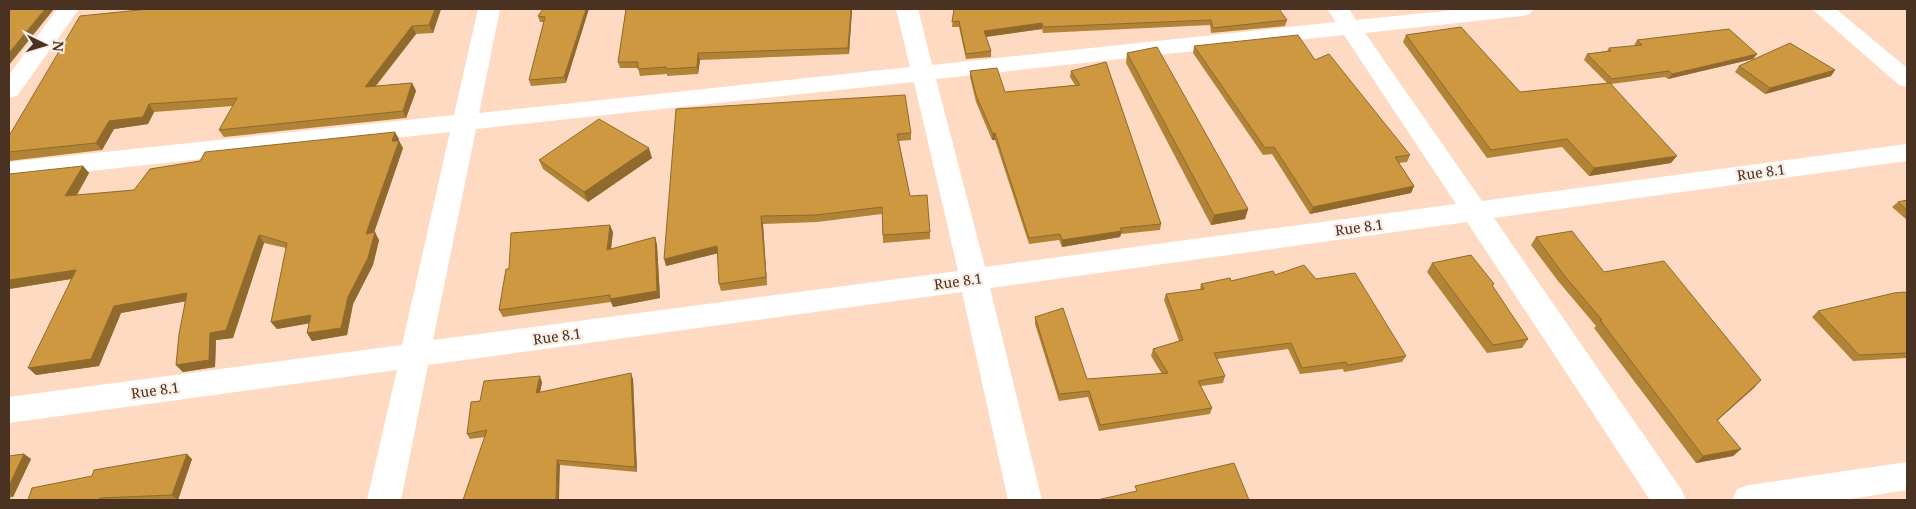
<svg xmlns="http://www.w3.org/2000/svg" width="1916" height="509" font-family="'Noto Serif',serif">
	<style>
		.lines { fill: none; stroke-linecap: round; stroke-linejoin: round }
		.minor { fill: #fff; fill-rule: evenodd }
		.wall { fill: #b08337 }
		.shaded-wall { fill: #906a2d }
		.building { fill: #cd9840; stroke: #906a2d }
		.labels { text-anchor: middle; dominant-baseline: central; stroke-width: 4.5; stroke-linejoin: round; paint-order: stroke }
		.street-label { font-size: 14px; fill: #493222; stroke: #f9ede5 }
	</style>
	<rect width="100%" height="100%" fill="#fedac2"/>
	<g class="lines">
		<path class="minor" d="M57 9H79L17 96 9 98V75Z
			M478 9H500L479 113 910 67 896 9H918L932 65 1336 22 1327 9H1349L1356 20 1463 9H1533L1530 14 1522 16 1365 33 1482 201 1907 144V161L1494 218 1681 489 1686 500H1650L1467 222 990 288 1042 500H1008L962 292 428 365 401 500H367L397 370 9 423V397L402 345 450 132 9 180V162L454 115ZM1344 35 1456 204 985 267 936 79ZM914 82 958 271 433 340 476 129Z
			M1812 9H1836L1907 68V87L1899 85Z
			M1907 462V490L1844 500H1732L1737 489 1749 485Z"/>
	</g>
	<path class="wall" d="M441 9 433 33 416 34 376 86 412 83 416 91 406 118 224 137 219 130 233 106 154 112 148 124 114 129 102 150 9 161V136Z
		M543 9 566 83 531 86 529 80 544 22H540L538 16Z
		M626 9H852L849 54 700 60 698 74 667 76V74L640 76 638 68H620L618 62Z
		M954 9 1287 20 1285 26 1211 33 1210 25 1043 33 1042 29 986 37 991 51V57L966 59 959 27H952Z
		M1406 35 1520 92 1607 83 1584 60 1587 54 1607 51 1609 48 1634 46 1637 40 1757 54 1753 59 1668 79 1665 77 1611 84 1671 163 1589 176 1562 147 1487 158 1403 42Z
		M1194 46 1410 155 1407 162 1399 163 1414 186 1411 193 1310 214 1272 154 1263 155 1193 53Z
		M1127 53 1248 209 1245 219 1211 225 1126 63Z
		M1106 62 1161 224 1160 230 1121 234 1120 237 1062 247 1059 240 1029 244 995 140H992L976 102 970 77V71L1005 92 1075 85 1070 77 1071 71Z
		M1739 66 1835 70 1831 76 1765 94 1735 72Z
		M676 109 911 133V140L899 141 910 196 930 232V239L883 243 882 214 817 222 763 224 767 285 721 291 719 284 718 253 666 266Z
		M399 139 398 141H399L403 148 374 233 379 240 373 265 353 304 347 335 312 341 307 333 309 323 277 329 271 322 286 248 264 243 233 338 216 340 215 367 183 372 176 365 185 301 121 313 99 366 36 375 71 279 9 289 83 166 89 173 77 195 134 190Z
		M652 158 588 202 543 169 539 160Z
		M1907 200V220L1892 207 1898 202Z
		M613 232 611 249 655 237 657 245 660 298 613 307 611 302 503 317 499 310 509 269Z
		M1536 237 1604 272 1761 380 1717 421 1741 449 1733 456 1696 463 1594 328 1596 326 1558 281 1531 245Z
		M1432 263 1492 286 1528 339 1522 348 1487 353 1427 272Z
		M1275 275 1316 279 1406 356 1402 362 1344 372 1343 369 1300 374 1288 349 1217 359 1225 376 1223 383 1201 386 1212 408 1210 414 1099 431 1088 397 1059 401 1035 324V317L1087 379 1162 374 1151 356 1153 349 1179 341 1164 300 1166 294 1200 290 1201 284 1231 281Z
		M1907 294V358L1853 361 1812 317 1818 311Z
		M633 379 637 472 560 465 485 437 470 439 467 434 480 401 542 382 540 392Z
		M24 454 31 459 13 497 9 498V456Z
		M192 459 178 500H28Z"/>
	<path class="shaded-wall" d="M45 9H54L9 65V53Z
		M435 9H441L433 33 429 25Z
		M586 9H589L566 83 564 77Z
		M851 9H852V11L849 54 848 48Z
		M1042 23V29L984 37V31Z
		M412 26 416 34 369 94 365 87Z
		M698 53 700 60 698 74 697 67Z
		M1757 54 1753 59 1668 79 1672 74Z
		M1835 70 1831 76 1765 94 1770 88Z
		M412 83 416 91 406 118 403 111Z
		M149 104 154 112 148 124 114 129 102 150 96 143 109 121Z
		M395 132 399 139 396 149 392 141Z
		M995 133V140H992L993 134Z
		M399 141 403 148 371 241 366 234Z
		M649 148 652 158 588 202 584 192Z
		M1677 156 1671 163 1589 176 1594 168Z
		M83 166 89 173 72 203 65 196Z
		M1414 186 1411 193 1310 214 1313 207Z
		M1248 209 1245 219 1211 225 1214 215Z
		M761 216 763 224 767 285 766 277Z
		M610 225 613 232 610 257 607 250Z
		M1122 231 1120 237 1062 247V240Z
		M375 232 379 240 373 265 353 304 347 335 312 341 307 333 348 297Z
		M259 235 264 243 233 338 216 340 215 367 183 372 176 365 210 333Z
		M655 237 657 245 660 298 613 307 610 299Z
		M717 246 719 253 666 266 664 259Z
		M76 270 83 277 9 289V280Z
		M187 293 193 300 121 313 99 366 36 375 28 368 114 306Z
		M311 315 317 322 277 329 271 322Z
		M631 373 633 379 637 472 635 467Z
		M540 376 542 382 539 398 536 393Z
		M1761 380 1754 388 1710 427 1717 420Z
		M1741 449 1733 456 1696 463 1703 456Z
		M24 454 31 459 13 497 9 494V486Z
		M187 454 192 459 178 500 172 495Z
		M557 460 560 465 559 500H556Z"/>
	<path class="building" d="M9 9H45L9 53Z
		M149 9H435L429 25 412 26 365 87 412 83 403 111 219 130 237 98 149 104 143 117 109 121 96 143 9 152V136L80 16Z
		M543 9H586L564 77 529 80 545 17 538 16Z
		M626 9H851L848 48 698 53 697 67 666 69V67L638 69V62H618Z
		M954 9H1279L1287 20 1213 28 1211 20 1043 27 1042 23 984 31 991 51 966 54 959 21 952 22Z
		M1461 27 1520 92 1610 83 1677 156 1594 168 1567 139 1491 150 1406 35Z
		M1729 29 1757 54 1672 74 1669 71 1612 79 1587 54 1611 51 1609 48 1642 45 1637 40Z
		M1298 35 1315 60 1329 54 1410 155 1395 157 1414 186 1313 207 1274 147 1265 148 1194 46Z
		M1790 43 1835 70 1770 88 1739 66Z
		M1157 47 1248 209 1214 215 1127 53Z
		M1106 62 1161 224 1120 228 1122 231 1062 240 1060 234 1029 238 995 133 993 134 976 95 970 71 997 68 1005 92 1080 85 1071 71Z
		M905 95 911 133 897 134 910 196 927 195 930 232 883 235 882 207 816 215 761 216 766 277 719 284 717 246 664 259 676 109Z
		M599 119 649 148 584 192 539 160Z
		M395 132 392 141H399L366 234 375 232 368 258 348 297 341 328 307 333 311 315 271 322 287 243 259 235 226 330 210 333 209 360 176 365 179 334 187 293 114 306 91 359 28 368 76 270 9 280V174L83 166 65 196 134 190 150 169 200 161 205 152Z
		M1907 200V210L1898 202Z
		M610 225 607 250 655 237 657 291 610 299V295L499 310 506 269H509L511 233Z
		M1572 231 1604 272 1664 261 1761 380 1717 420 1741 449 1703 456 1600 320H1602L1563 274 1536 237Z
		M1471 255 1494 284 1492 285 1528 339 1493 345 1432 263Z
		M1304 265 1316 279 1355 273 1406 356 1347 365 1346 362 1302 368 1291 343 1214 353 1225 376 1198 381 1212 408 1100 425 1089 391 1059 394 1035 317 1063 308 1087 379 1168 373 1153 349 1183 340 1166 294 1204 289 1201 284 1230 278 1231 281 1273 271 1275 275Z
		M1905 292 1907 294V353L1859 355 1818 311 1894 293Z
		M631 373 635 467 557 460 556 500H463L487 430 467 434 471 402 480 401 484 381 540 376 536 393Z
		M24 454 9 486V456Z
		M187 454 172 495 100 498 99 500H28L32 488 92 476 94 470Z
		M1234 463 1249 500H1097L1137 491 1135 486Z"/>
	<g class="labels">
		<g class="street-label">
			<text transform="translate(1761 172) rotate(-8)">Rue 8.1</text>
			<text transform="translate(1359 227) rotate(-8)">Rue 8.1</text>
			<text transform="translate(958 281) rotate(-8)">Rue 8.1</text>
			<text transform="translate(557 336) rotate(-8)">Rue 8.1</text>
			<text transform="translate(155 390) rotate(-8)">Rue 8.1</text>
		</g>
	</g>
	<rect width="1916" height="509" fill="none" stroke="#493222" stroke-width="20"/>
	<g transform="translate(45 45) rotate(95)" stroke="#f9ede5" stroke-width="4" paint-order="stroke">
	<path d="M0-4L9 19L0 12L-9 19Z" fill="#493222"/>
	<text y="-8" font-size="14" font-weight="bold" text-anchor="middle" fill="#493222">N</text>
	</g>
</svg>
